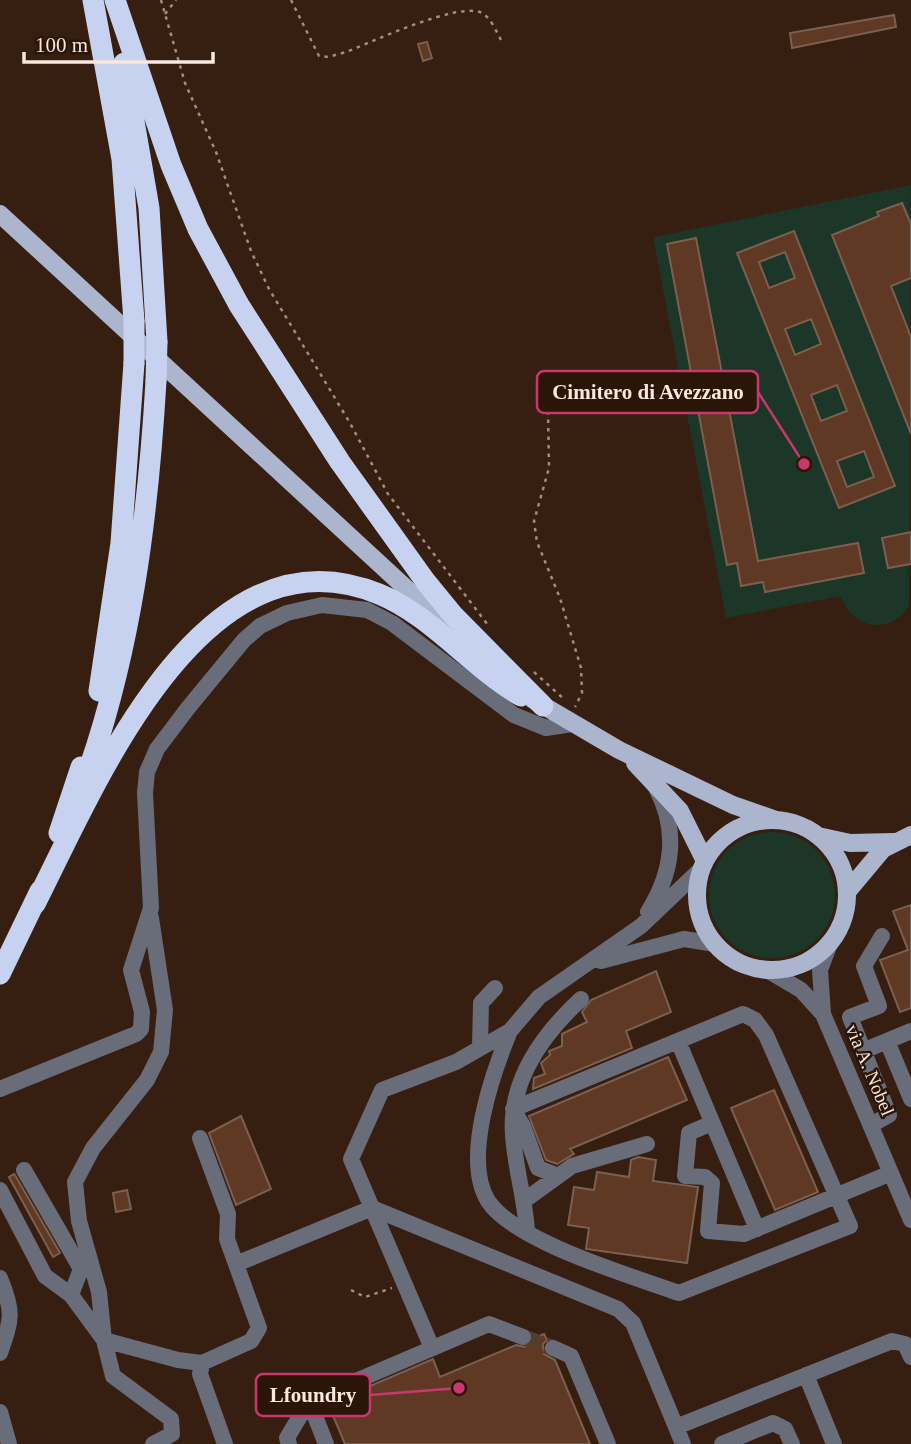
<svg xmlns="http://www.w3.org/2000/svg" width="911" height="1444" font-family="Georgia,serif">
	<style>
		.green { fill: #1c3627 }
		.building { fill: #5f3924; stroke: #7b5f50; stroke-width: 2; fill-rule: evenodd }
		.lines { fill: none; stroke-linecap: round; stroke-linejoin: round }
		.minor-tunnel { stroke: #533c30; stroke-width: 16; stroke-dasharray: 16 8; stroke-linecap: butt }
		.path { stroke: #a08d82; stroke-width: 2.5; stroke-dasharray: 3.5 5; stroke-linecap: butt }
		.minor { stroke: #686d79; stroke-width: 16 }
		.major { stroke: #acb5ce; stroke-width: 18 }
		.highway { stroke: #c6d2f0; stroke-width: 21 }
		.highway-bridge { stroke: #c6d2f0; stroke-width: 21 }
		.labels { text-anchor: middle; dominant-baseline: central; stroke-width: 5; stroke-linejoin: round; paint-order: stroke }
		.street-label { font-size: 19px; fill: #f8e8df; stroke: #2b1508 }
		.leader { fill: none; stroke: #ca376f; stroke-width: 2.5 }
		.callout-dot { fill: #ca376f; stroke: #2b1508; stroke-width: 2.5 }
		.callout { fill: #2b1508; stroke: #ca376f; stroke-width: 2.5 }
		.callout-label { font-size: 21px; text-anchor: middle; font-weight: bold; fill: #f8e8df }
	</style>
	<rect width="100%" height="100%" fill="#361e11"/>
	<path class="green" d="M911 185 909 606C889 636 852 629 841 596L726 618 653 237Z
		M709 895a63 63 0 1 1 126 0a63 63 0 1 1-126 0Z"/>
	<path class="building" d="M894 15 896 27 792 48 790 33Z
		M427 42 432 58 423 61 418 44Z
		M902 203 911 224V278L891 286 911 337V434L832 235 879 216 877 212Z
		M794 231 895 486 839 508 737 253ZM785 252 795 278 769 288 759 262ZM811 319 821 344 795 355 785 329ZM837 385 847 411 821 421 811 395ZM864 451 874 477 847 487 837 461Z
		M696 238 758 561 858 543 864 573 765 592 763 582 741 586 737 563 727 565 667 244Z
		M911 532V564L888 568 882 538Z
		M911 905V1008L900 1012 880 960 908 950 893 911Z
		M656 971 671 1012 626 1031 632 1048 533 1089 534 1078 545 1074 541 1063 550 1055 549 1051 562 1046V1034L587 1022 582 1012 591 1000Z
		M668 1057 687 1100 570 1149 574 1154 557 1164 546 1160 529 1116Z
		M774 1090 818 1192 775 1210 731 1108Z
		M241 1116 271 1189 236 1205 209 1133Z
		M638 1157 656 1160 653 1181 698 1187 687 1263 586 1249 589 1228 568 1225 574 1187 594 1190 597 1172 629 1177 631 1160Z
		M14 1174 15 1175 60 1253 53 1257 9 1177Z
		M127 1190 131 1209 116 1212 113 1193Z
		M544 1334 547 1340 543 1344 544 1354 555 1360 590 1444H345L328 1404 433 1359 440 1377 516 1345 525 1347 533 1338Z"/>
	<g class="lines">
		<path class="minor-tunnel" d="M523 1337 553 1348"/>
		<path class="path" d="M161 0 185 83 216 152 251 251 269 289 350 423 388 494 488 625
			M291 0 319 56 328 57 346 52C372 42 459 1 482 13 491 18 496 31 501 40
			M165 14 176 0
			M548 411 549 468 534 521 537 542 560 598 581 668 582 693 575 707
			M534 672 565 700
			M351 1290 365 1297 392 1288"/>
		<path class="minor" d="M648 912C673 872 679 831 656 788
			M151 918 165 1010 161 1052 147 1080 93 1148 75 1182 79 1221 99 1292 104 1340 113 1376 171 1419 172 1434 153 1444
			M831 941 820 970 823 1014 911 1220
			M601 961 684 939 715 944
			M767 970 801 990 821 1012
			M510 1031C493 1072 462 1159 488 1201 515 1242 632 1276 679 1293L850 1226 766 1035 755 1020 743 1014 513 1109 523 1126 538 1168 558 1176
			M678 1041 757 1229
			M887 1041 911 1099
			M480 1047 481 1003 495 988
			M863 1051 911 1031
			M0 1089 136 1034 141 1029 142 1012 131 970 151 908 145 793 147 772 157 749 188 708 244 640 260 626 287 613 322 605 367 610 392 623 514 715 546 728 572 724
			M712 1123 689 1133 685 1176 705 1177 712 1183 708 1231 744 1234 891 1173
			M871 1125 889 1115 850 1017 879 1006 864 966 882 936
			M200 1138 228 1214 227 1239 259 1328 251 1341 202 1363 200 1374 225 1444
			M24 1170 81 1269 71 1295
			M0 1190 45 1276 71 1295 104 1340 178 1360 202 1363
			M525 1200 572 1166 647 1144
			M527 1231C525 1198 515 1168 513 1135 509 1081 543 1034 581 999
			M236 1264 372 1208 618 1309 633 1323 676 1427 892 1341 905 1344 911 1357
			M0 1278C14 1312 12 1319 0 1353
			M432 1348 351 1159 382 1090 456 1062 510 1031 539 997 641 926 702 868
			M553 1348 571 1356 608 1444
			M806 1375 834 1444
			M309 1401 326 1444
			M0 1412 9 1444
			M676 1427 683 1444
			M289 1444 287 1438 309 1401 489 1324 523 1337
			M722 1444 773 1423 785 1429 792 1444"/>
		<path class="major" d="M0 214 460 638
			M532 699 619 750 733 805 776 820
			M635 763 680 811 705 861
			M697 895a75 75 0 1 1 150 0a75 75 0 1 1-150 0Z
			M818 836 850 843 894 842
			M847 892 883 849 911 835"/>
		<path class="highway" d="M93 0 122 159 134 321
			M115 0 171 165 198 229 239 305 340 462 426 582 453 615 543 706
			M124 63 149 208 157 342
			M99 691 121 543 134 363
			M84 783C131 653 148 518 156 381
			M59 833 81 767
			M35 904C95 786 202 521 379 594 431 615 471 667 521 696
			M0 974 40 891"/>
		<path class="highway-bridge" d="M134 321V363
			M156 381 157 342"/>
	</g>
	<g class="labels">
		<g class="street-label">
			<text transform="translate(870 1070) rotate(67)">via A. Nobel</text>
		</g>
	</g>
	<path class="leader" d="M804 464L758 392M459 1388L370 1395"/>
	<g class="callout-dot">
		<circle cx="804" cy="464" r="7"/>
		<circle cx="459" cy="1388" r="7"/>
	</g>
	<g class="callout">
		<rect x="537" y="371" width="221" height="42" rx="7"/>
		<rect x="256" y="1374" width="114" height="42" rx="7"/>
	</g>
	<g class="callout-label">
		<text x="648" y="399">Cimitero di Avezzano</text>
		<text x="313" y="1402">Lfoundry</text>
	</g>
	<path d="M24 52v10h189v-10" fill="none" stroke="#f8e8df" stroke-width="3.5"/>
	<text x="35" y="52" font-size="21" fill="#f8e8df" stroke="#2b1508" stroke-width="5" paint-order="stroke">100 m</text>
</svg>
